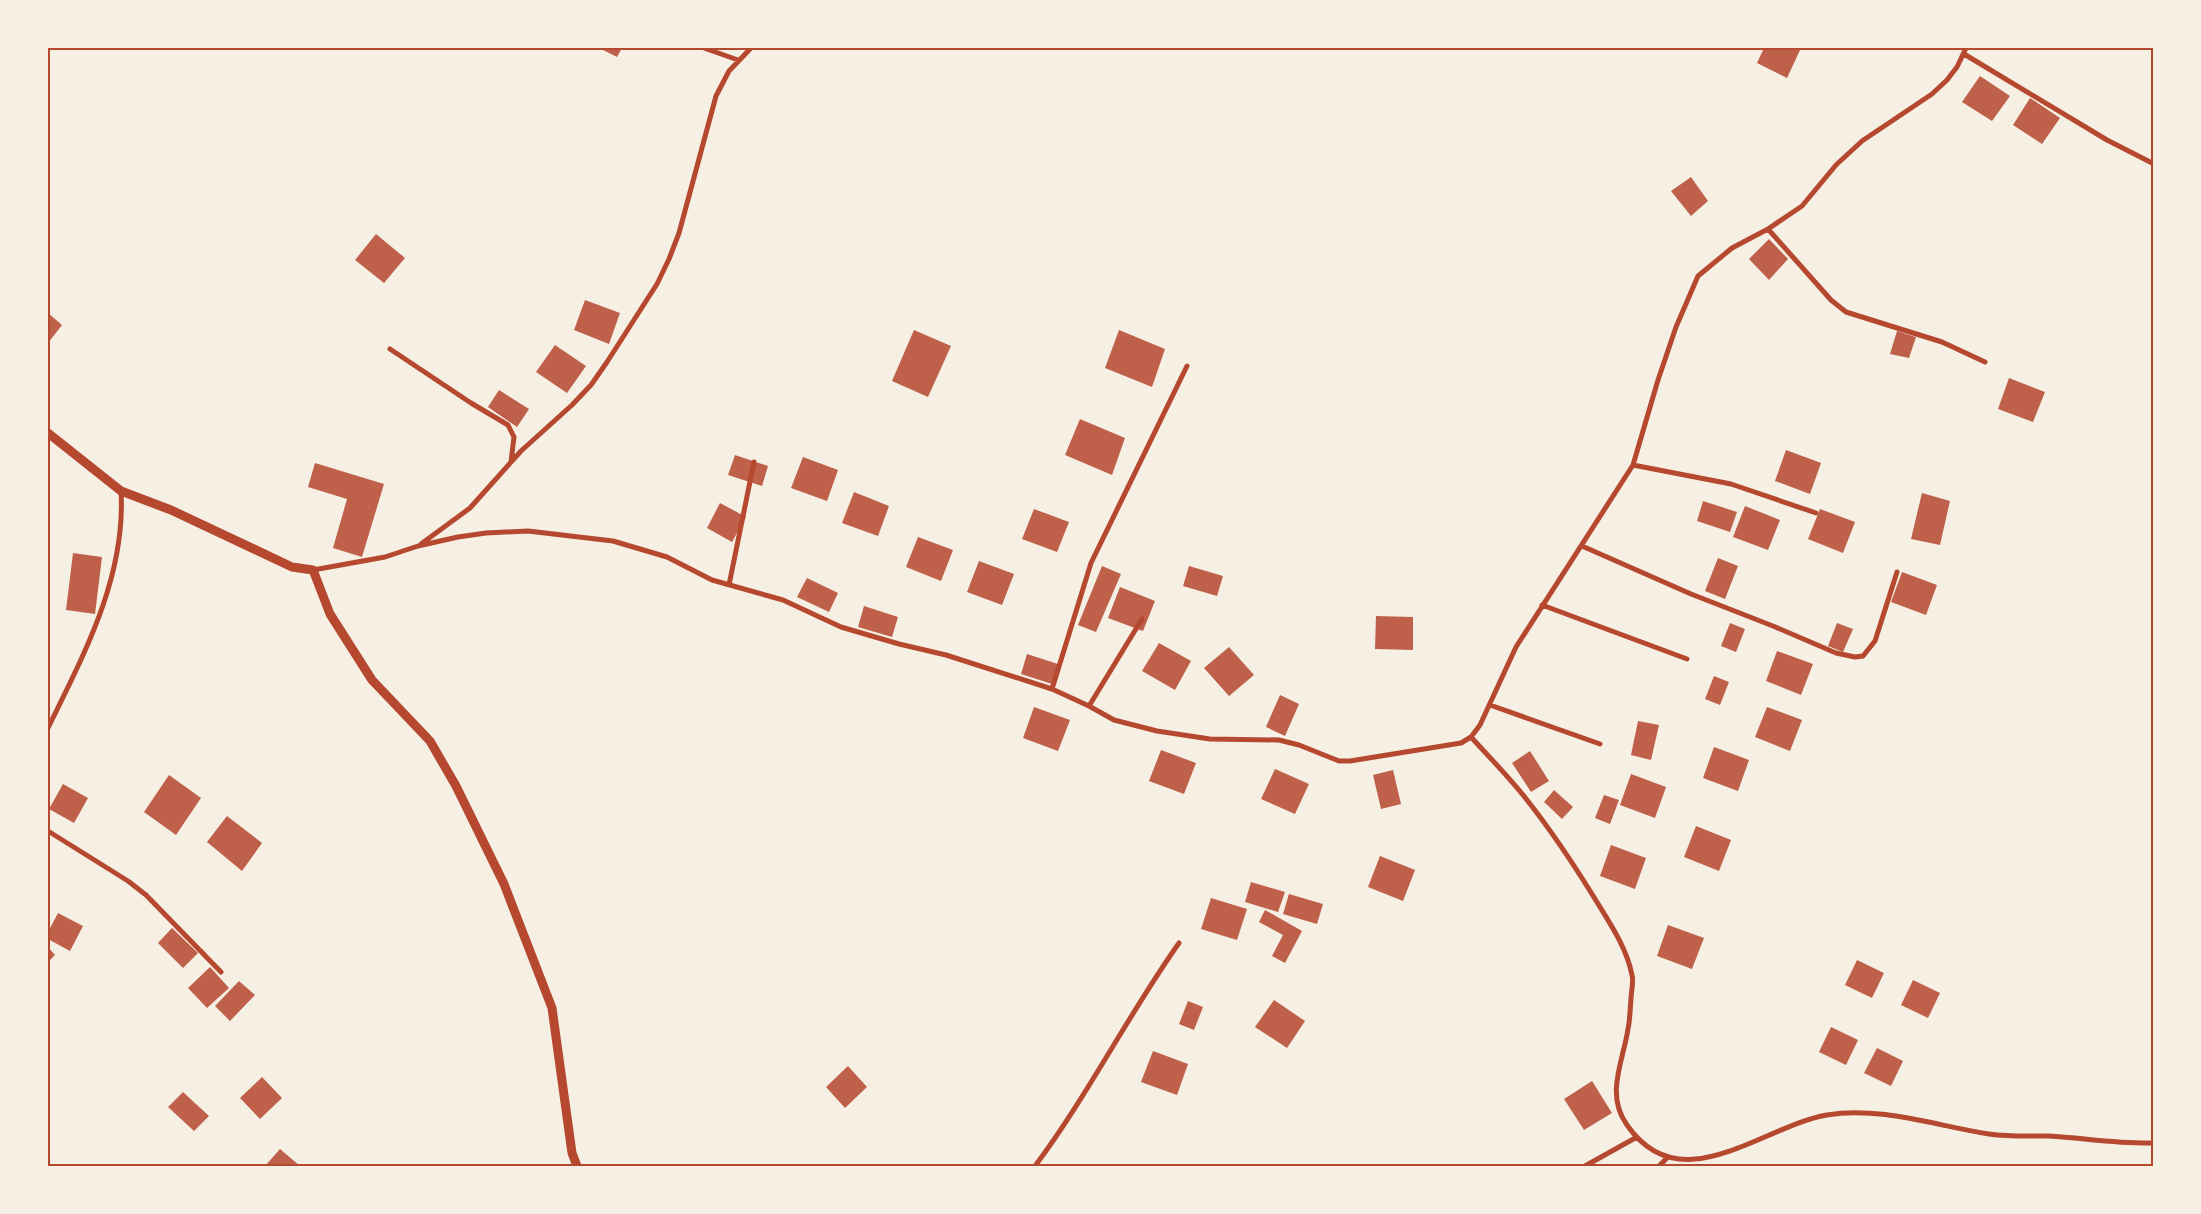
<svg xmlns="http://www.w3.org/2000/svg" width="2201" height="1214" font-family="'Titillium Web',sans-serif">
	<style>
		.building { fill: #bf614a }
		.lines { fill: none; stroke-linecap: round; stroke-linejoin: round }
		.minor { stroke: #b5482f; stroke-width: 5 }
		.tertiary { stroke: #b5482f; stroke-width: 9 }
		.neatline { fill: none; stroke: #b5482f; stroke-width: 2 }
	</style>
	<rect width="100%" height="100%" fill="#f6efe4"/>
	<path class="building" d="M599 48H622L617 57Z
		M1764 48H1801L1787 78 1757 63Z
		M1980 76 2010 96 1992 121 1962 102Z
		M2030 98 2060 118 2042 144 2013 125Z
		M1691 177 1708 201 1691 216 1671 191Z
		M376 234 405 258 384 283 355 260Z
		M1769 239 1788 259 1769 280 1749 259Z
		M585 300 620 313 609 344 574 330Z
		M48 313 62 325 48 343Z
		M914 330 951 346 928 397 892 381Z
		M1119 330 1165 349 1152 387 1105 368Z
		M1897 331 1916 337 1909 358 1890 354Z
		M555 345 586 366 567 393 536 372Z
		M2009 378 2045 392 2033 422 1998 409Z
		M499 390 529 409 517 427 488 407Z
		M1080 419 1125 438 1112 475 1065 455Z
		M1786 450 1821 463 1810 494 1775 481Z
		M735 455 768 466 762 486 728 475Z
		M803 457 838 470 827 501 791 488Z
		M315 463 384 484 362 557 333 548 347 499 308 487Z
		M854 492 889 506 878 536 842 523Z
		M1922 493 1950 501 1940 545 1911 539Z
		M1703 501 1737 512 1730 532 1697 521Z
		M720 503 746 517 732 542 707 528Z
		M1745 506 1780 520 1768 550 1733 537Z
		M1034 509 1069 522 1057 552 1022 539Z
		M1820 509 1855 522 1843 553 1808 539Z
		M918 537 953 550 941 581 906 567Z
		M73 553 102 557 95 614 66 610Z
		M1718 558 1738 566 1725 599 1705 591Z
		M979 561 1014 574 1002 605 967 592Z
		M1102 566 1121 574 1096 632 1078 625Z
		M1189 566 1223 576 1217 596 1183 586Z
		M1902 572 1937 585 1926 615 1891 602Z
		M807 578 838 593 829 612 797 597Z
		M1120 587 1155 601 1143 631 1108 618Z
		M864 606 898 617 892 637 858 627Z
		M1376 616 1413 617V650L1375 649Z
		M1730 623 1745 629 1736 652 1721 646Z
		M1837 623 1853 629 1843 652 1828 646Z
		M1159 643 1191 661 1175 690 1142 671Z
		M1229 647 1254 675 1229 696 1204 668Z
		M1777 651 1813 664 1801 695 1766 681Z
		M1027 654 1061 665 1055 685 1021 674Z
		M1714 676 1729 682 1720 705 1705 699Z
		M1280 695 1299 704 1285 736 1266 727Z
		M1034 707 1070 720 1058 751 1023 738Z
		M1767 707 1802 720 1790 751 1755 737Z
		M1638 721 1659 725 1651 760 1631 755Z
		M1714 747 1749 760 1738 791 1703 778Z
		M1161 750 1196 763 1184 794 1149 781Z
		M1530 751 1549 781 1531 792 1512 763Z
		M1275 769 1309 784 1295 814 1261 799Z
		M1393 770 1401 804 1381 809 1373 775Z
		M1631 774 1666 787 1655 818 1620 805Z
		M169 775 201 798 176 835 144 812Z
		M63 784 88 798 74 823 49 809Z
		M1554 790 1573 807 1562 819 1544 802Z
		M1604 795 1619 800 1610 824 1595 818Z
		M227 816 262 843 242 871 207 842Z
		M1696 826 1731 840 1719 871 1684 857Z
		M1611 845 1646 858 1635 889 1600 876Z
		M1380 856 1415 870 1403 901 1368 887Z
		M1251 882 1285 892 1278 912 1245 902Z
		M1289 894 1323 904 1317 924 1283 914Z
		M1211 898 1247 909 1237 940 1201 929Z
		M1265 910 1302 931 1285 963 1272 956 1283 935 1259 922Z
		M58 913 83 926 70 951 48 939V932Z
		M1668 925 1704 938 1692 969 1657 956Z
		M172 928 198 953 183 968 158 943Z
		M48 947 55 955 48 962Z
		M1857 960 1884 973 1872 998 1845 985Z
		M210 967 229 988 207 1008 188 988Z
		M1913 980 1940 993 1928 1018 1901 1005Z
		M239 981 255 995 230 1021 215 1006Z
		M1274 1000 1305 1021 1287 1048 1255 1027Z
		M1188 1001 1203 1007 1194 1030 1179 1024Z
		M1831 1027 1858 1040 1846 1065 1819 1052Z
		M1877 1048 1903 1061 1891 1086 1864 1073Z
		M1153 1051 1188 1064 1177 1095 1141 1082Z
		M848 1066 867 1087 845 1108 826 1087Z
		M262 1077 282 1098 260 1119 240 1098Z
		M1592 1081 1612 1113 1584 1130 1564 1099Z
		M183 1092 209 1116 194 1131 168 1107Z
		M280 1149 300 1166H265Z"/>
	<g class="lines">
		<path class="minor" d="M704 48 738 60
			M1964 54 2107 140 2154 164
			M1768 229 1831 300 1846 312 1942 342 1985 362
			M390 349 471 403 508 425 514 437 511 462
			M1633 465 1731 484 1816 513
			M421 544 470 508 521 451 572 405 591 385 607 362 657 284 669 259 679 233 716 96 729 71 751 48
			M1582 546 1691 594 1773 626 1836 653 1855 657 1863 656 1875 641 1897 572
			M313 570 385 557 418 546 458 537 486 533 528 531 613 541 667 557 712 580 783 600 841 627 899 644 946 655 1052 689 1089 706 1114 720 1157 731 1210 739 1279 740 1299 745 1339 761H1350L1461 743 1471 737 1480 725 1516 647 1633 465 1658 380 1676 327 1698 276 1732 248 1768 229 1802 206 1836 165 1862 141 1932 94 1947 80 1957 67 1966 48
			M729 585 754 462
			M1542 605 1687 659
			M1052 689 1091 563 1187 366
			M1490 705 1600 744
			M1089 706 1142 619
			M48 728C84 654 126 577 121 491
			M1471 737C1490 758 1510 778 1527 800 1554 834 1578 871 1600 907 1613 928 1627 950 1632 975 1634 982 1631 992 1631 999 1630 1009 1630 1020 1628 1029 1623 1062 1605 1094 1627 1125 1681 1203 1762 1126 1827 1115 1881 1106 1936 1126 1989 1134 2009 1137 2029 1136 2049 1136 2084 1138 2118 1144 2154 1143
			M48 831 128 881 146 895 221 972
			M1035 1166C1088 1095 1128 1015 1179 943
			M1585 1166 1637 1137
			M1659 1166 1667 1158"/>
		<path class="tertiary" d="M48 433 121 491 171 510 292 567 313 570 330 614 372 680 430 741 456 786 504 884 552 1008 572 1153 577 1166"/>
	</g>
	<rect width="2201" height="1214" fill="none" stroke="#f6efe4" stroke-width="98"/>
	<rect x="49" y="49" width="2103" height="1116" class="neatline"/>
</svg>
